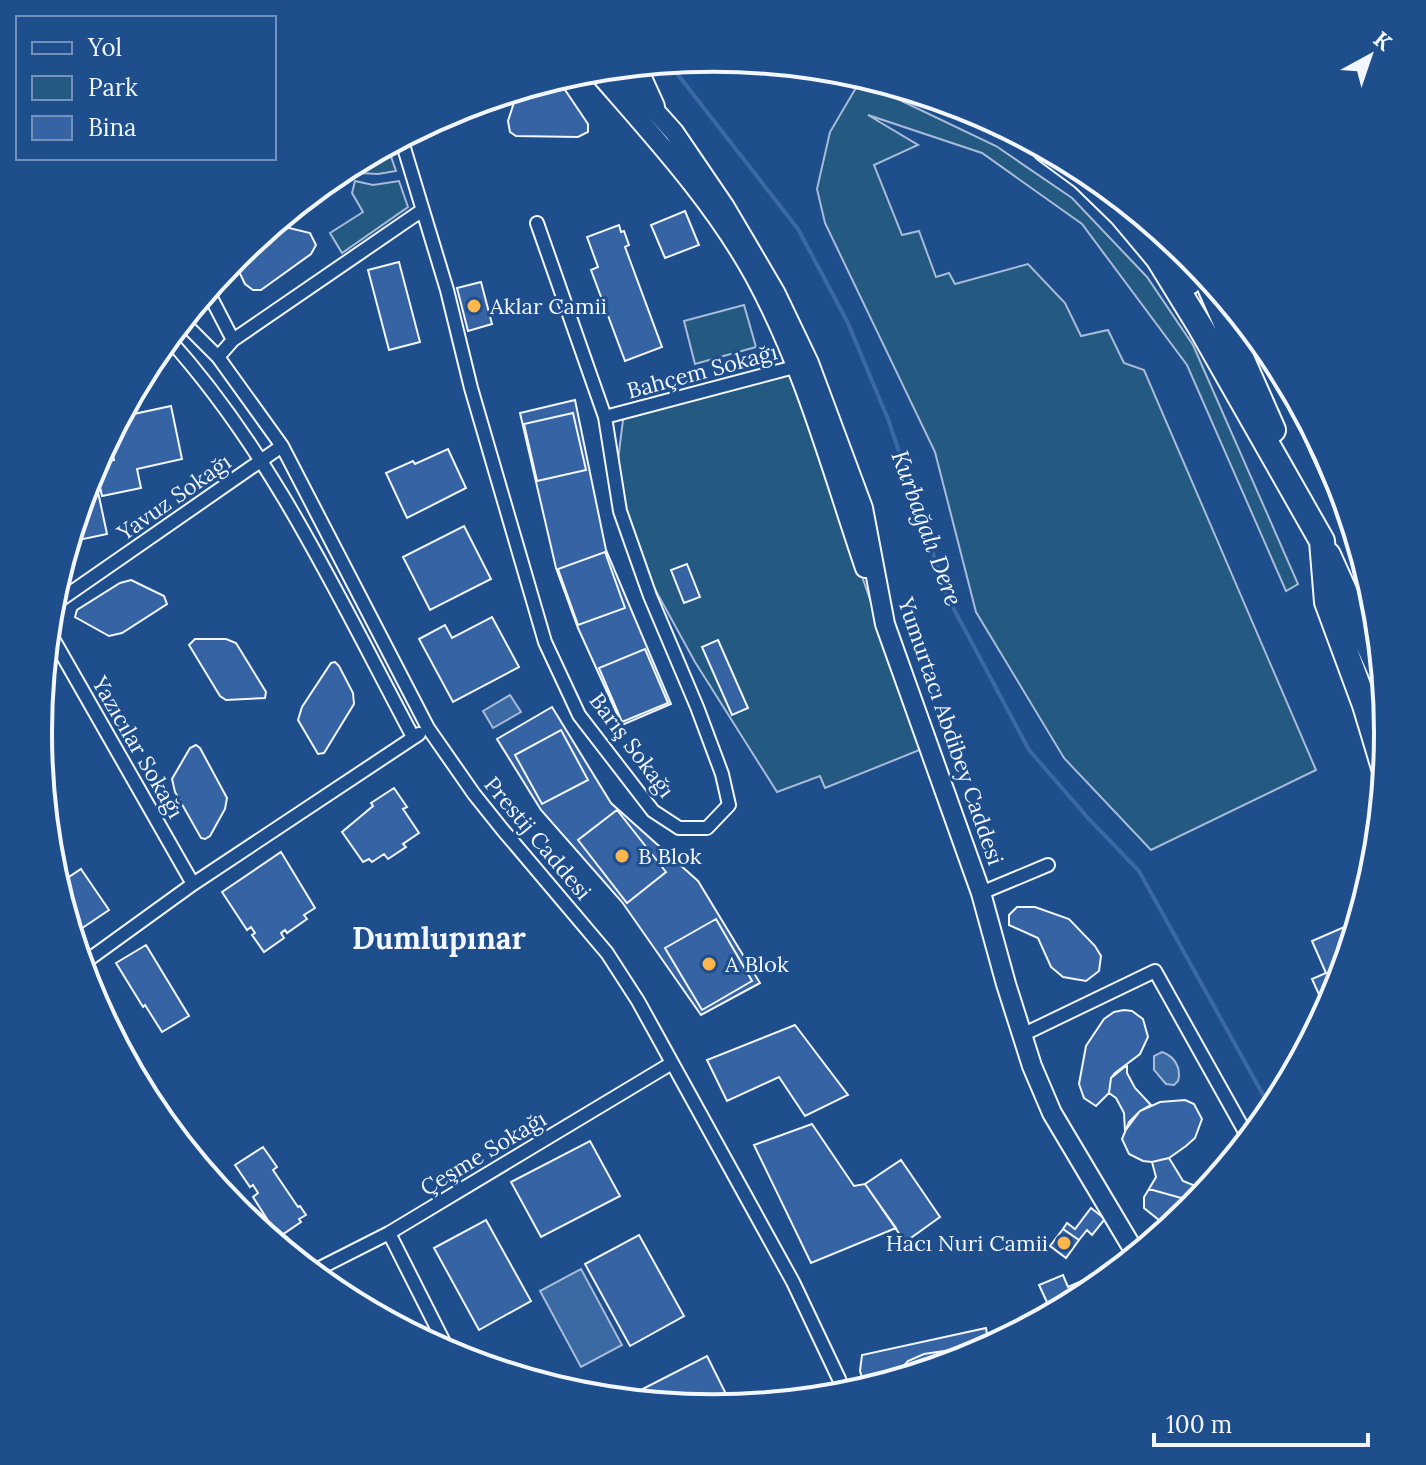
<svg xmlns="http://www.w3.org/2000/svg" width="1426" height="1465" font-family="Lora,serif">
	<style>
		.green { fill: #245a82; stroke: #a8bbd7; stroke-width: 2 }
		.water { fill: #3b69a3; stroke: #a8bbd7; stroke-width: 2 }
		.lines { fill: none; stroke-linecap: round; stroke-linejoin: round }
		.stream { stroke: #3b69a3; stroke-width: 4 }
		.building { fill: #3563a3; stroke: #f2f6ff; stroke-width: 2 }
		.street-casing { stroke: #f2f6ff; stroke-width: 16 }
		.secondary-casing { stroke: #f2f6ff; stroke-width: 22 }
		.highway-casing { stroke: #f2f6ff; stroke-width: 28 }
		.street { stroke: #1f4e8c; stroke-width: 12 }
		.secondary { stroke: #1f4e8c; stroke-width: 18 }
		.highway { stroke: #1f4e8c; stroke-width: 24 }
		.poi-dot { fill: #ffb74d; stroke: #1f4e8c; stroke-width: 3 }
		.labels { text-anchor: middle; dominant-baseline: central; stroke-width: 6; stroke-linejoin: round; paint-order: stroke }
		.poi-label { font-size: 22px; fill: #f2f6ff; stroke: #1f4e8c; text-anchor: start }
		.street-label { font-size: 22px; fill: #f2f6ff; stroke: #1f4e8c }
		.water-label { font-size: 24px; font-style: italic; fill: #f2f6ff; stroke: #1f4e8c }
		.district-label { font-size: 30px; font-weight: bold; fill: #f2f6ff; stroke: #1f4e8c }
		.rim { fill: none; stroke: #f2f6ff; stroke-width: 4 }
	</style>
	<rect width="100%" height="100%" fill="#1f4e8c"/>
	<path class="green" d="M860 81 996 146 1072 198 1147 277 1193 345 1298 584 1286 591 1187 365 1082 224 982 153 868 115 918 145 874 165 902 235 919 231 936 277 949 273 955 284 1028 264 1065 303 1081 336 1108 330 1124 363 1144 370 1316 770 1151 850 1064 758 976 612 935 452 825 223 817 189 830 132Z
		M387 145 396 171 378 174 337 172Z
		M355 181 373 185 399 181 408 207 342 253 330 233 363 212 352 193Z
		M744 305 756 347 695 364 684 321Z
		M791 372 922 749 825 788 820 776 777 792 695 662 634 551 617 468 624 412Z"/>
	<path class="water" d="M510 695 521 712 493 728 483 711Z
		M1162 1052C1174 1056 1182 1068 1178 1081L1174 1085 1166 1084 1154 1070V1056Z
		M581 1269 622 1345 581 1367 540 1291Z"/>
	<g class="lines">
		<path class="stream" d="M668 62 798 229 847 321 888 419 948 598 1029 750 1088 818 1139 871 1272 1111"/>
	</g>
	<path class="building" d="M557 78 588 124V132L578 137 516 136 510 132 508 121 518 90Z
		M685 211 699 245 665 258 651 225Z
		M273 224 310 233 316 245 311 254 261 290H253L245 284 233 259Z
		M619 225 621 232 624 231 629 245 625 247 662 347 625 361 591 270 598 267 587 237Z
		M399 262 420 342 389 350 368 270Z
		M481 282 492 324 468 331 457 288Z
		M575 400 606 550 671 704 622 725 578 628 556 568 520 413Z
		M171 406 182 459 137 469 141 488 102 496 95 464 114 460 109 437 120 417Z
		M573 413 586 470 537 481 524 424Z
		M448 449 466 488 407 518 386 473 413 461 415 464Z
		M94 473 107 534 69 542 90 474Z
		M464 526 491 579 430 610 403 557Z
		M605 552 625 608 578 625 558 569Z
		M687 564 700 597 684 603 671 570Z
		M131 580 164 596 167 604 122 633 109 636 75 617 77 610 120 583Z
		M492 617 519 667 453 702 419 639 445 625 452 638Z
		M195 639H226L236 643 266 692 265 698 226 700 220 696 189 645Z
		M718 640 748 708 732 715 702 647Z
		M645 649 668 703 622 722 599 668Z
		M335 662 339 666 353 693 354 704 324 753 318 754 298 720 302 707 331 663Z
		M552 707 611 803 698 881 760 983 701 1015 622 902 541 810 497 739Z
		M561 730 588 780 542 804 515 755Z
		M196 745 200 748 227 798 225 809 210 836 205 839 201 838 175 792 172 779 190 748Z
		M394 788 407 807 403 809 419 833 403 844 406 847 388 859 384 854 372 862 369 859 363 862 342 832 373 806 371 803Z
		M617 810 666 872 627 903 578 840Z
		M281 852 315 908 304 915 307 919 287 933 285 930 281 933 284 938 264 952 252 935 255 933 251 927 247 930 222 892Z
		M81 869 109 910 72 935 57 885Z
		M1017 907H1035L1069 919 1095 946 1101 956 1099 971 1086 981 1063 977 1051 967 1038 938 1009 925V915Z
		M716 919 752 981 702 1010 665 948Z
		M1358 921 1336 991 1326 1010 1312 979 1326 973 1312 941Z
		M146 945 189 1016 162 1032 145 1005 143 1007 116 963Z
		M1124 1010 1132 1011 1143 1019 1148 1037 1140 1054 1115 1073 1111 1078 1109 1093 1096 1106 1084 1098 1079 1084 1086 1046 1104 1019 1114 1012Z
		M795 1025 848 1095 805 1116 779 1077 727 1101 707 1060Z
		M1127 1065V1073L1135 1088 1151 1105 1140 1111 1125 1131 1124 1113 1116 1098 1109 1093 1111 1078Z
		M1185 1100 1194 1104 1202 1119 1195 1138 1186 1146 1169 1158 1152 1162 1143 1161 1129 1154 1122 1139 1129 1122 1140 1111 1160 1102Z
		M812 1124 854 1186 865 1184 896 1228 811 1263 754 1145Z
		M590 1141 620 1196 541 1237 511 1182Z
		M263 1147 277 1167 273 1170 298 1207 300 1206 306 1215 299 1219 301 1222 276 1239 264 1221 267 1219 253 1197 258 1193 253 1185 250 1187 235 1165Z
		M1169 1158 1183 1181 1198 1187 1181 1198 1149 1189 1156 1177 1152 1162Z
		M901 1160 940 1217 905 1242 865 1184Z
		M1209 1183H1212L1190 1210 1172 1225 1159 1220 1144 1208V1197L1149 1189 1181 1198Z
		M1091 1208 1105 1219 1092 1235 1087 1230 1079 1240 1063 1229 1067 1223 1075 1229Z
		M486 1220 531 1301 479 1330 434 1248Z
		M1063 1229 1079 1240 1066 1258 1050 1246Z
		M639 1235 684 1316 630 1346 585 1264Z
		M1102 1272 1110 1276 1088 1294 1052 1313 1039 1285 1063 1275 1068 1287Z
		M986 1328 989 1346 971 1356 865 1388 860 1371 862 1355Z
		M972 1347 973 1355 971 1356 898 1378V1372L908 1361 924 1354Z
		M707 1356 732 1406 713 1407 631 1399 629 1396Z"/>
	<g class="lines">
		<defs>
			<path id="street" d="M401 138 447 290 471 388 545 642 579 715 653 811 679 828H707L729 805 722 774 697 707 650 596 620 511 605 417 537 223
				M207 290 233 340
				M182 321 218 357 282 446 428 728 474 794 502 829 607 953 638 1001 793 1282 839 1379 843 1395
				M168 338C273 454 340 600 413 737
				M218 357 233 340 421 211
				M605 417 802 365
				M50 607 282 446
				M48 630 193 884
				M981 893 1048 865
				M81 965 193 884 419 734
				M1022 1035 1155 971 1249 1139
				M389 1233 450 1354
				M312 1272 389 1233 672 1063"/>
			<path id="secondary" d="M616 67 674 132 725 207 775 292 809 363 863 508 885 624 981 893 1006 984 1032 1066 1052 1113 1136 1254
				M595 69C651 134 713 200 755 277 804 367 832 471 865 568"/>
			<path id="highway" d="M633 65 652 107
				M1045 149 1083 177 1122 215 1158 258 1201 328 1322 541 1327 602 1365 705 1384 768
				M1167 236 1189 282
				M1203 271 1273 430
				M1322 447 1343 493
				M1328 555 1383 677"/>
		</defs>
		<use href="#street" class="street-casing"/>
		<use href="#secondary" class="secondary-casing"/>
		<use href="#highway" class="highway-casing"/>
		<use href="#street" class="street"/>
		<use href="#secondary" class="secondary"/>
		<use href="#highway" class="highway"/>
	</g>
	<g class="poi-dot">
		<circle cx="474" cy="306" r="8"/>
		<circle cx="622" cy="856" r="8"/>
		<circle cx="709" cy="964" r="8"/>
		<circle cx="1064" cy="1243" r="8"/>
	</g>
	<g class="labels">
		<g class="poi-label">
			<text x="490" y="306">Aklar Camii</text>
			<text x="638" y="856">B Blok</text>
			<text x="725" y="964">A Blok</text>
			<text x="1048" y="1243" text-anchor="end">Hacı Nuri Camii</text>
		</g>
		<g class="street-label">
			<text transform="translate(702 371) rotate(-15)">Bahçem Sokağı</text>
			<text transform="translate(174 497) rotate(-35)">Yavuz Sokağı</text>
			<text transform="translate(951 731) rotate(71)">Yumurtacı Abdibey Caddesi</text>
			<text transform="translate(632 745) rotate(53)">Barış Sokağı</text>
			<text transform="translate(138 747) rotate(60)">Yazıcılar Sokağı</text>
			<text transform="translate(538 838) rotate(50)">Prestij Caddesi</text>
			<text transform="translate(483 1153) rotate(-31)">Çeşme Sokağı</text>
		</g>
		<g class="water-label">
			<text transform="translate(927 528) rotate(70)">Kurbağalı Dere</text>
		</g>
		<g class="district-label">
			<text x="439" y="938">Dumlupınar</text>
		</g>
	</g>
	<path d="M0 0H1426V1465H0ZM52 733a661 661 0 1 1 1322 0a661 661 0 1 1-1322 0Z" fill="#1f4e8c" fill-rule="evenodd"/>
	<path class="rim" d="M52 733a661 661 0 1 1 1322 0a661 661 0 1 1-1322 0Z"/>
	<rect x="16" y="16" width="260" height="144" fill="#1f4e8c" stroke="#7391ba" stroke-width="2"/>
	<rect x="32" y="42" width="40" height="12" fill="#1f4e8c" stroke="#7391ba" stroke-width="2"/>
	<text x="88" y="56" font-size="24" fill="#f2f6ff">Yol</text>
	<rect x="32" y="76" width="40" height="24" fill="#245a82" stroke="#7391ba" stroke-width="2"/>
	<text x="88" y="96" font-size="24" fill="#f2f6ff">Park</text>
	<rect x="32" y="116" width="40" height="24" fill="#3563a3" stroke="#7391ba" stroke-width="2"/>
	<text x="88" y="136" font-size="24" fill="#f2f6ff">Bina</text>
	<g transform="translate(1370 56) rotate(40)" stroke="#1f4e8c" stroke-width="6" paint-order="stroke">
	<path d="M0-6L14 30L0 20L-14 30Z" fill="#f2f6ff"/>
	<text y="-12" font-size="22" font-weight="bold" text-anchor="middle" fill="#f2f6ff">K</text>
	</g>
	<path d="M1154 1433v12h214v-12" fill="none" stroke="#f2f6ff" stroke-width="4"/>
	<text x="1166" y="1433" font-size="24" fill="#f2f6ff" stroke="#1f4e8c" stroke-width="6" paint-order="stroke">100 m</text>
</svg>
